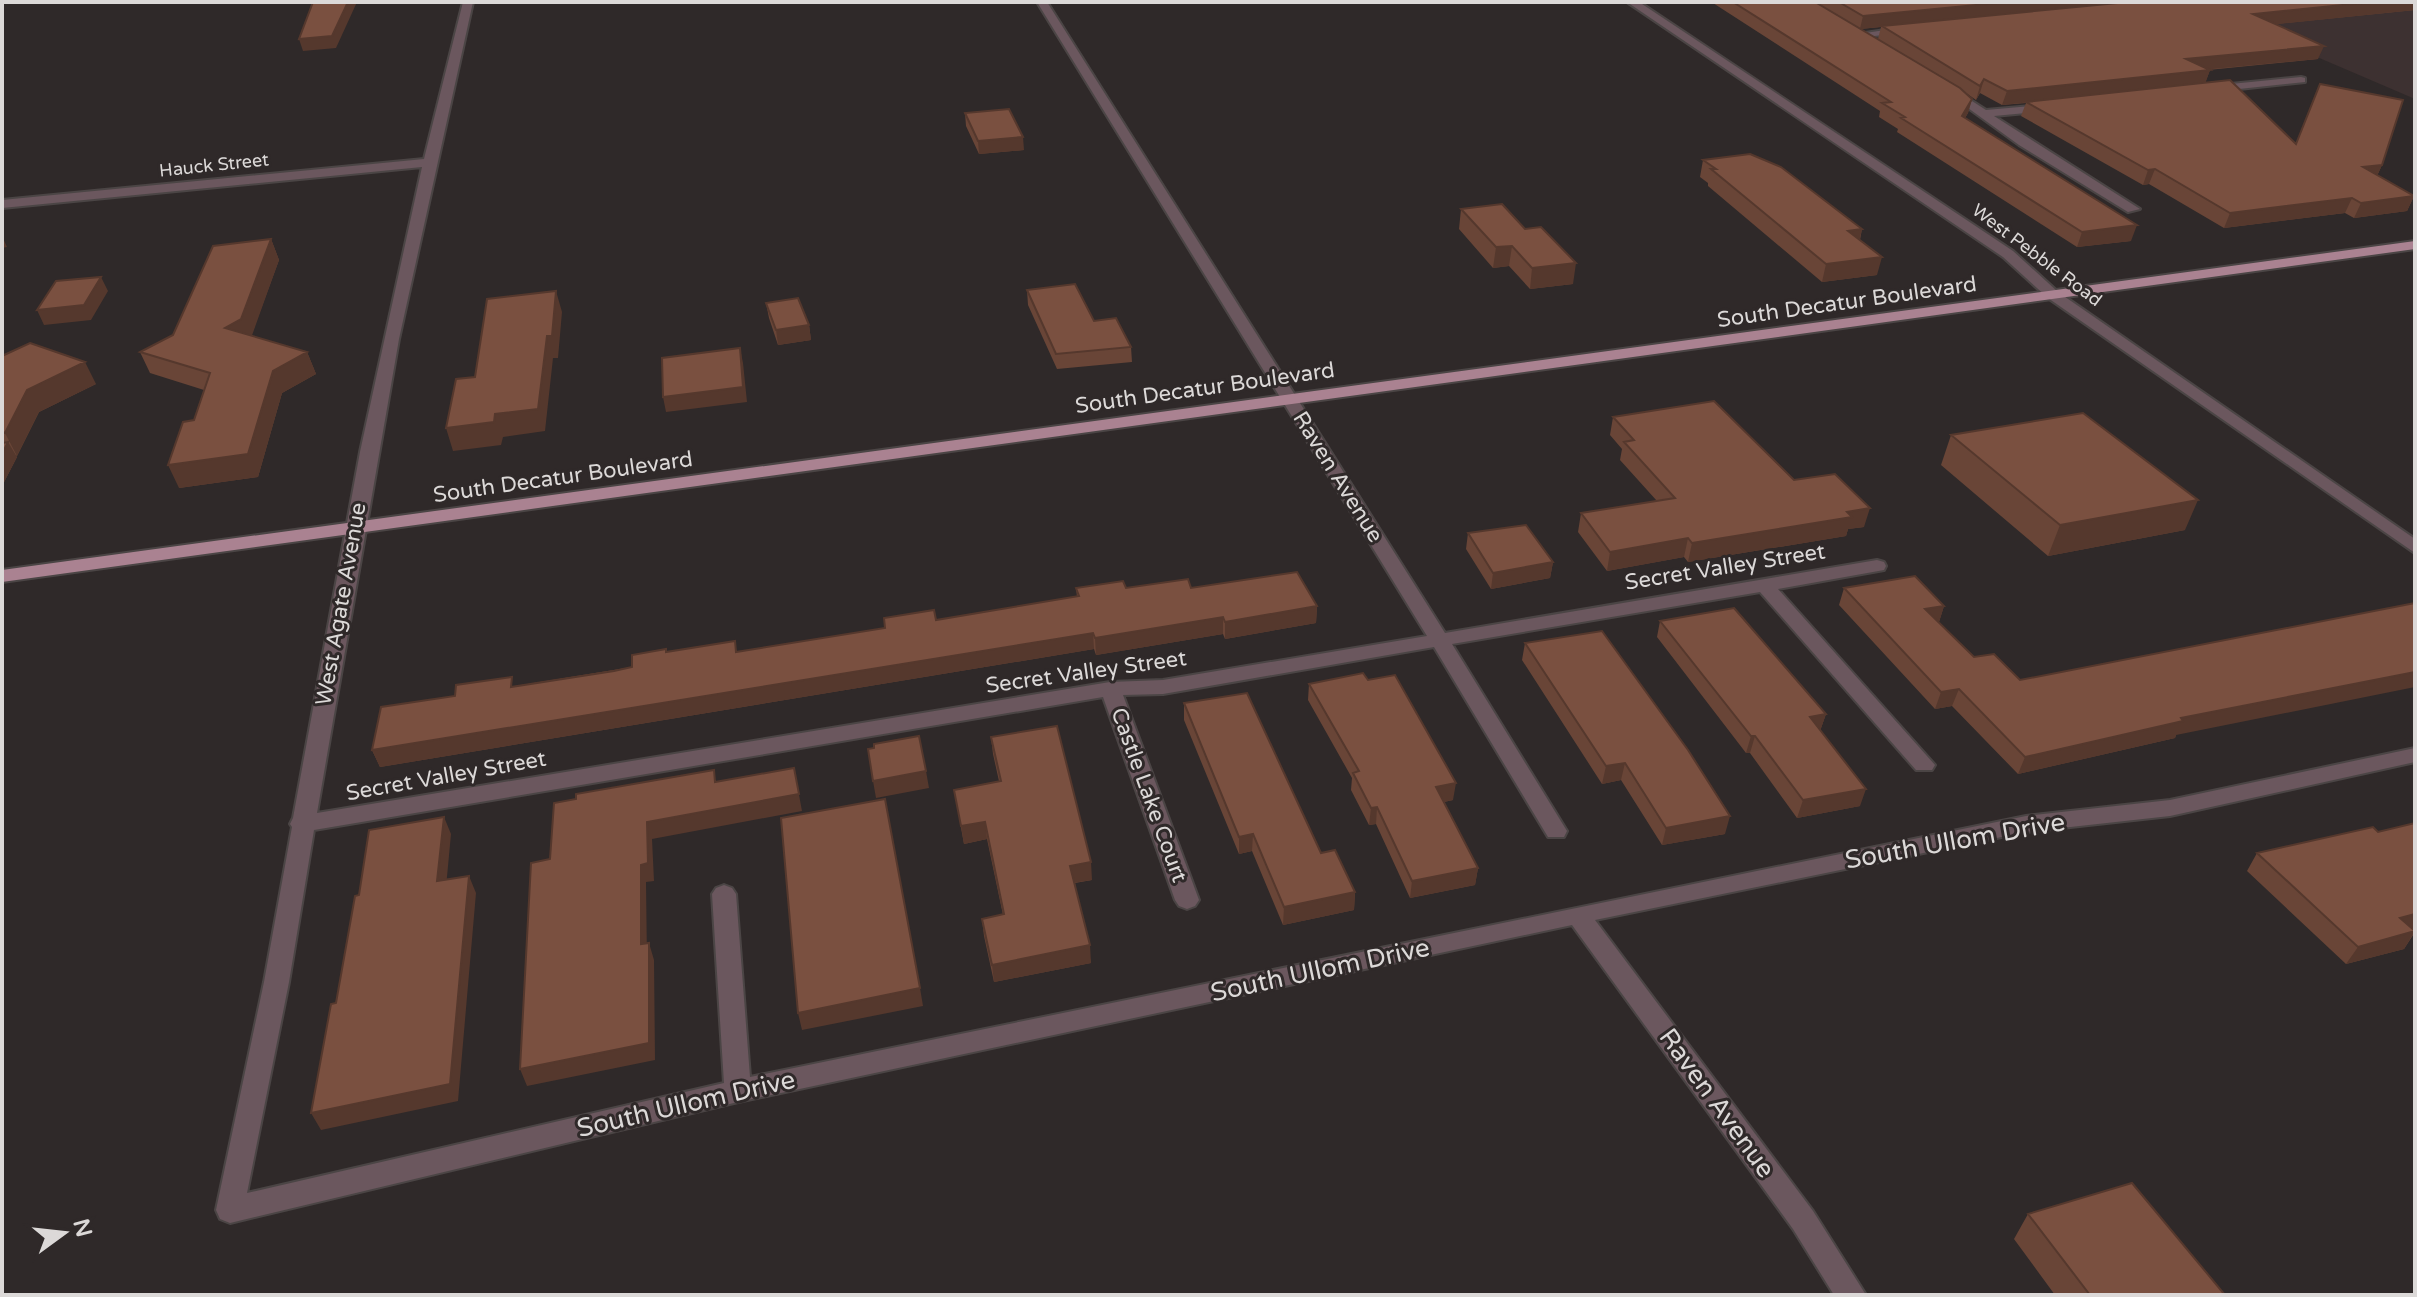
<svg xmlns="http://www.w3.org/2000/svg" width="2417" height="1297" font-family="'Varela Round',sans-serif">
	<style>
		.built { fill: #3d3131 }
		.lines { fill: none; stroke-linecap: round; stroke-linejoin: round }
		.minor-casing { stroke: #4b4545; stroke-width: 4 }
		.major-casing { stroke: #4b4545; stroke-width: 4 }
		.minor { fill: #6b575e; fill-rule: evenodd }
		.major { fill: #aa8291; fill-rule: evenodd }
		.wall { fill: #694537; fill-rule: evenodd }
		.shaded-wall { fill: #55382d }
		.building { fill: #7a5040; stroke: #55382d; stroke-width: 2 }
		.labels { text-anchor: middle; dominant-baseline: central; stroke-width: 6; stroke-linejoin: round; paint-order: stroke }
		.far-street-label { font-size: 18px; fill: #dcd9d8; stroke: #2f2929 }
		.street-label { font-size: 22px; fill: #dcd9d8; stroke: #2f2929 }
		.near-street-label { font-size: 26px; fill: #dcd9d8; stroke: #2f2929 }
	</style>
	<rect width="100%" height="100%" fill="#2f2929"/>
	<path class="built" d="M2189 2H2415V99Z"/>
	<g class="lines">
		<defs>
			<path id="minor" d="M463 2H473L399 339 317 813 1110 682 1163 680 1427 636 1037 2H1047L1445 633 1877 560 1884 562 1886 566 1884 570 1778 589 1935 765 1932 770H1916L1760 592 1452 644 1567 831 1564 837H1548L1434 647 1163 694 1123 695 1199 900 1195 906 1187 909 1179 906 1175 900 1103 697 314 830 289 982 247 1193 724 1083 712 894 716 888 724 885 732 888 736 894 750 1077 2026 816 2170 800 2415 748V762L2170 816 2026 832 1595 920 1813 1211 1866 1295H1834L1793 1229 1572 925 738 1102 230 1223 220 1219 216 1210 264 982 292 827 290 824 293 818 360 452 422 167 2 208V200L424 159Z
				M1627 2H1639L2013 251 2058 292 2415 539V553L2048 298 2003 257Z
				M1905 27 1910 30 1909 32 1857 38 1852 35Z
				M2301 77 2305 78V82L2211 92 2205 89 2211 86Z
				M1950 87 1986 110 2052 104 2054 107 2048 111 1994 116 2140 209 2128 212 2019 145 1946 92 1944 90Z"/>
			<path id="major" d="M2415 241V249L2 582V570Z"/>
		</defs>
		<use href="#minor" class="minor-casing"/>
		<use href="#major" class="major-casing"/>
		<use href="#minor" class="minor"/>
		<use href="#major" class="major"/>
	</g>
	<path class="wall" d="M1702 2H2415V10L2275 24 2318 59 2208 70H2210L2205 83 2295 144 2382 165 2377 176 2414 196 2407 211 2354 218 2345 213 2224 228 2149 184 2143 185 2021 116 2026 103 2002 105 1980 93 1976 100 1966 93 1972 99 1968 113 1965 118 2131 241 2077 247 1897 132 1898 129 1879 117 1880 111 1713 3 1704 4ZM1881 27 1878 39 1860 29Z
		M965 113 1024 150 979 154 966 126Z
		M1703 160 1862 229 1860 240 1877 275 1822 282 1708 186V183L1700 177Z
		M1461 209 1573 284 1530 289 1509 266 1493 268 1459 229Z
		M271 239 279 260 251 336 307 352 316 374 282 393 258 477 179 488 194 420 204 390 150 373 140 352 173 335Z
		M1027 290 1094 321 1131 347 1132 362 1057 369 1028 305Z
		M766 303 809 325 811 340 778 345 769 318Z
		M2 356 96 384 39 412 17 456 15 455 17 457 2 486Z
		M1613 417 1794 480 1864 527 1848 529 1846 536 1688 562 1684 557 1607 571 1578 532 1581 513 1657 501 1620 460 1622 449 1610 435Z
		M1951 435 2185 530 2048 556 1941 465Z
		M1468 533 1553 562 1550 578 1491 589 1466 549Z
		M1076 588H1191L1317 606 1316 623 1225 639 1223 634 1096 655 1094 649 380 767 372 750 515 686 632 667 667 652H738L1077 597Z
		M1844 588 1944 606 1939 622 1974 657 2020 680 2176 735 2175 738 2018 774 1952 706 1935 709 1839 605Z
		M1660 621 1826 714 1820 731 1860 806 1797 818 1750 753H1746L1657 637Z
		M1525 643 1725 834 1662 845 1621 780 1602 784 1522 660Z
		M1309 684 1453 800 1444 802 1478 868 1475 885 1410 898 1376 824 1369 825 1351 790 1352 778 1308 700Z
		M1184 703 1321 853 1355 892 1354 910 1283 925 1252 851 1239 854 1184 720Z
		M991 737 1092 880 1075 883 1091 963 994 982 984 936 982 919 1003 915 987 839 964 844 954 790 999 781 993 754Z
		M2257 853 2413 929 2415 932 2404 949 2346 964 2247 871Z
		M2028 1214 2225 1295H2055L2014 1239Z"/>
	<path class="shaded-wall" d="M348 2H357L336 48 303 51 299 39Z
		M2007 2H2130L1860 29 1863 16Z
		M2372 2H2415V10L2248 27 2253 14Z
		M2324 46 2318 59 2181 72 2186 59Z
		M2210 70 2205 84 2002 105 2007 91Z
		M1984 79 1980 93 1976 100 1980 86Z
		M1972 99 1968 113 1958 130 1962 116Z
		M1023 137 1024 150 979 154 978 141Z
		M2382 165 2375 180 2363 167Z
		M2155 169 2149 184 2143 185 2148 170Z
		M2414 196 2407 211 2354 218 2361 203Z
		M2352 198 2345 213 2224 228 2230 213Z
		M2137 225 2131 241 2077 247 2082 232Z
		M1862 229 1858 247 1848 231Z
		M2 236 7 247 2 248Z
		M271 239 279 260 250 341 225 328Z
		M1512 246 1509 266 1493 268 1496 247Z
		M1882 257 1877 275 1822 282 1826 264Z
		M1576 263 1573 284 1530 289 1532 268Z
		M101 277 108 291 91 320 44 325 37 310Z
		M556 291 562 312 558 358H553L545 431 503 437 501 445 453 451 446 428 495 414 547 336Z
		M809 325 811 340 778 345 776 330Z
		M740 348 743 363 747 402 666 412 663 397Z
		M307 352 316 374 282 393 258 477 179 488 168 465 273 371Z
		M85 362 96 384 39 412 17 456 5 433 27 390Z
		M8 442 17 457 2 486V454Z
		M2198 500 2185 530 2048 556 2060 525Z
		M1870 508 1864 527 1848 529 1846 536 1688 562 1692 543Z
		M1688 538 1684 557 1607 571 1610 552Z
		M1553 562 1550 578 1491 589 1493 573Z
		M1317 606 1316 623 1225 639V622Z
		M1944 606 1939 622 1925 609Z
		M1223 617V634L1096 655 1095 638Z
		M1093 633 1094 649 380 767 372 750Z
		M2415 672V687L2176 735 2175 738 2018 774 2025 757 2181 718Z
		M1959 689 1952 706 1935 709 1941 692Z
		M1826 714 1820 731 1810 717Z
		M1751 736H1755L1750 753H1746Z
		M1625 763 1621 780 1602 784 1606 766Z
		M794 768 802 811 652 839 654 881 646 882 647 962 641 944V865L647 822Z
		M926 771 929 788 876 798 873 781Z
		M1456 783 1453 800 1434 804 1436 787Z
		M1866 789 1860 806 1797 818 1803 800Z
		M1377 807 1376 824 1369 825 1371 808Z
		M1730 816 1725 834 1662 845 1666 828Z
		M444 817 451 834 445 898 437 881Z
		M985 822 987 839 964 844 961 826Z
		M1253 834 1252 851 1239 854V837Z
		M1091 862 1092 880 1072 883 1070 866Z
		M1478 868 1475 885 1410 898 1412 881Z
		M469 876 476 893 458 1101 321 1130 311 1113Z
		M1355 892 1354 910 1283 925 1284 907Z
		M2415 914V928L2389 935 2400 918Z
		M2415 931 2404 949 2346 964 2358 947Z
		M649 943 654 960 655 1060 527 1086 520 1069Z
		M1090 945 1091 963 994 982 992 965Z
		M920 988 923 1006 802 1030 798 1013Z"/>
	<path class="building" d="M313 2H348L332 36 299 39Z
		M1733 2H1815L1960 88 1972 99 1962 116 2137 225 2082 232 1901 118 1905 117 1882 103 1891 102Z
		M1839 2H2007L1863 16Z
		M2128 2H2372L2253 14 2324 46 2186 59 2210 70 2007 91 1984 79 1980 86 1882 26Z
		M2230 80 2296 144 2320 84 2403 100 2382 165 2363 167 2414 196 2361 203 2352 198 2230 213 2155 169 2148 170 2026 102Z
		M1009 109 1023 137 978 141 965 113Z
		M1750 154 1781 167 1862 229 1848 231 1882 257 1826 264 1711 169H1716L1703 160Z
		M1502 204 1525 229 1541 227 1576 263 1532 268 1512 246 1496 247 1461 209Z
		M271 239 241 319 225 328 307 352 273 371 248 454 168 465 183 422 194 420 210 373 140 352 173 335 213 246Z
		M101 277 84 305 37 310 56 281Z
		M1075 284 1094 321 1116 318 1131 347 1056 354 1027 290Z
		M556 291 552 336H547L538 409 495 414 494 422 446 428 456 379 475 377 487 299Z
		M798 298 809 325 776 330 766 303Z
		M30 343 85 362 27 390 5 433 2 432V356Z
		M740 348 743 387 663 397 662 358Z
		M1714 401 1794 480 1835 474 1870 508 1847 512 1852 517 1692 543 1688 538 1610 552 1581 513 1675 498 1624 442 1634 440 1613 417Z
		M2083 413 2198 500 2060 525 1951 435Z
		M8 442 2 454V443Z
		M1526 525 1553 562 1493 573 1468 533Z
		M1297 572 1317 606 1225 622 1223 617 1095 638 1093 633 372 750 381 707 455 696 456 685 512 677 511 687 614 671 632 667V655L666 649V652L735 641 736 652 885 628 884 618 934 610 936 620 1079 596 1076 588 1123 581 1126 588 1188 579 1191 588Z
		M1915 576 1944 606 1925 609 1974 657 1994 654 2020 680 2415 603V672L2181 718 2183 721 2025 757 1959 689 1941 692 1844 588Z
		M1734 608 1826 714 1810 717 1866 789 1803 800 1755 736H1751L1660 621Z
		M1602 631 1688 750 1730 816 1666 828 1625 763 1606 766 1525 643Z
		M1363 673 1368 680 1395 675 1456 783 1436 787 1478 868 1412 881 1377 807 1371 808 1353 773 1359 771 1309 684Z
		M1247 693 1321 853 1335 850 1355 892 1284 907 1253 834 1239 837 1184 703Z
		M1057 726 1091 862 1070 866 1090 945 992 965 982 919 1004 914 985 822 961 826 954 790 1001 781 991 737Z
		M919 736 926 771 873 781 868 749 874 748V744Z
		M794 768 799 794 647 822 648 863 641 865V944L649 943V1043L520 1069 531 863 550 859 554 803 576 799V794L714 770 715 782Z
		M885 799 920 988 798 1013 781 818Z
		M444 817 437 881 469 876 450 1084 311 1113 331 1004 336 1003 355 896 359 895 369 830Z
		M2415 823V914L2400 918 2415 931 2358 947 2257 853 2373 827 2378 832Z
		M2132 1183 2225 1295H2090L2028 1214Z"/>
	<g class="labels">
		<g class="far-street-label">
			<text transform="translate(214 165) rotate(-6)">Hauck Street</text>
			<text transform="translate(2037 255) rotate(37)">West Pebble Road</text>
		</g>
		<g class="street-label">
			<text transform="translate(1847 302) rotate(-8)">South Decatur Boulevard</text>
			<text transform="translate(1205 388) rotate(-8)">South Decatur Boulevard</text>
			<text transform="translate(563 477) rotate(-8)">South Decatur Boulevard</text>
			<text transform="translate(1338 477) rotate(58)">Raven Avenue</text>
			<text transform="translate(1725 567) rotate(-9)">Secret Valley Street</text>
			<text transform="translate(341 604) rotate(-80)">West Agate Avenue</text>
			<text transform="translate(1086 672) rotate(-8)">Secret Valley Street</text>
			<text transform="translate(446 776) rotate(-10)">Secret Valley Street</text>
			<text transform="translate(1149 795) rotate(70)">Castle Lake Court</text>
		</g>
		<g class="near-street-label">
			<text transform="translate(1955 841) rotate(-10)">South Ullom Drive</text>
			<text transform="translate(1320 970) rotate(-12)">South Ullom Drive</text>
			<text transform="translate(1717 1103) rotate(54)">Raven Avenue</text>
			<text transform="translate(686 1104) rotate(-13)">South Ullom Drive</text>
		</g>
	</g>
	<rect width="2417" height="1297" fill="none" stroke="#dcd9d8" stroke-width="8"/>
	<g transform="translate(64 1233) rotate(75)" stroke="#2f2929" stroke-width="6" paint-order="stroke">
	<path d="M0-6L14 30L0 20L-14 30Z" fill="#dcd9d8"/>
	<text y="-12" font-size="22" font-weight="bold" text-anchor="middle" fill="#dcd9d8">N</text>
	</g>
</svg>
